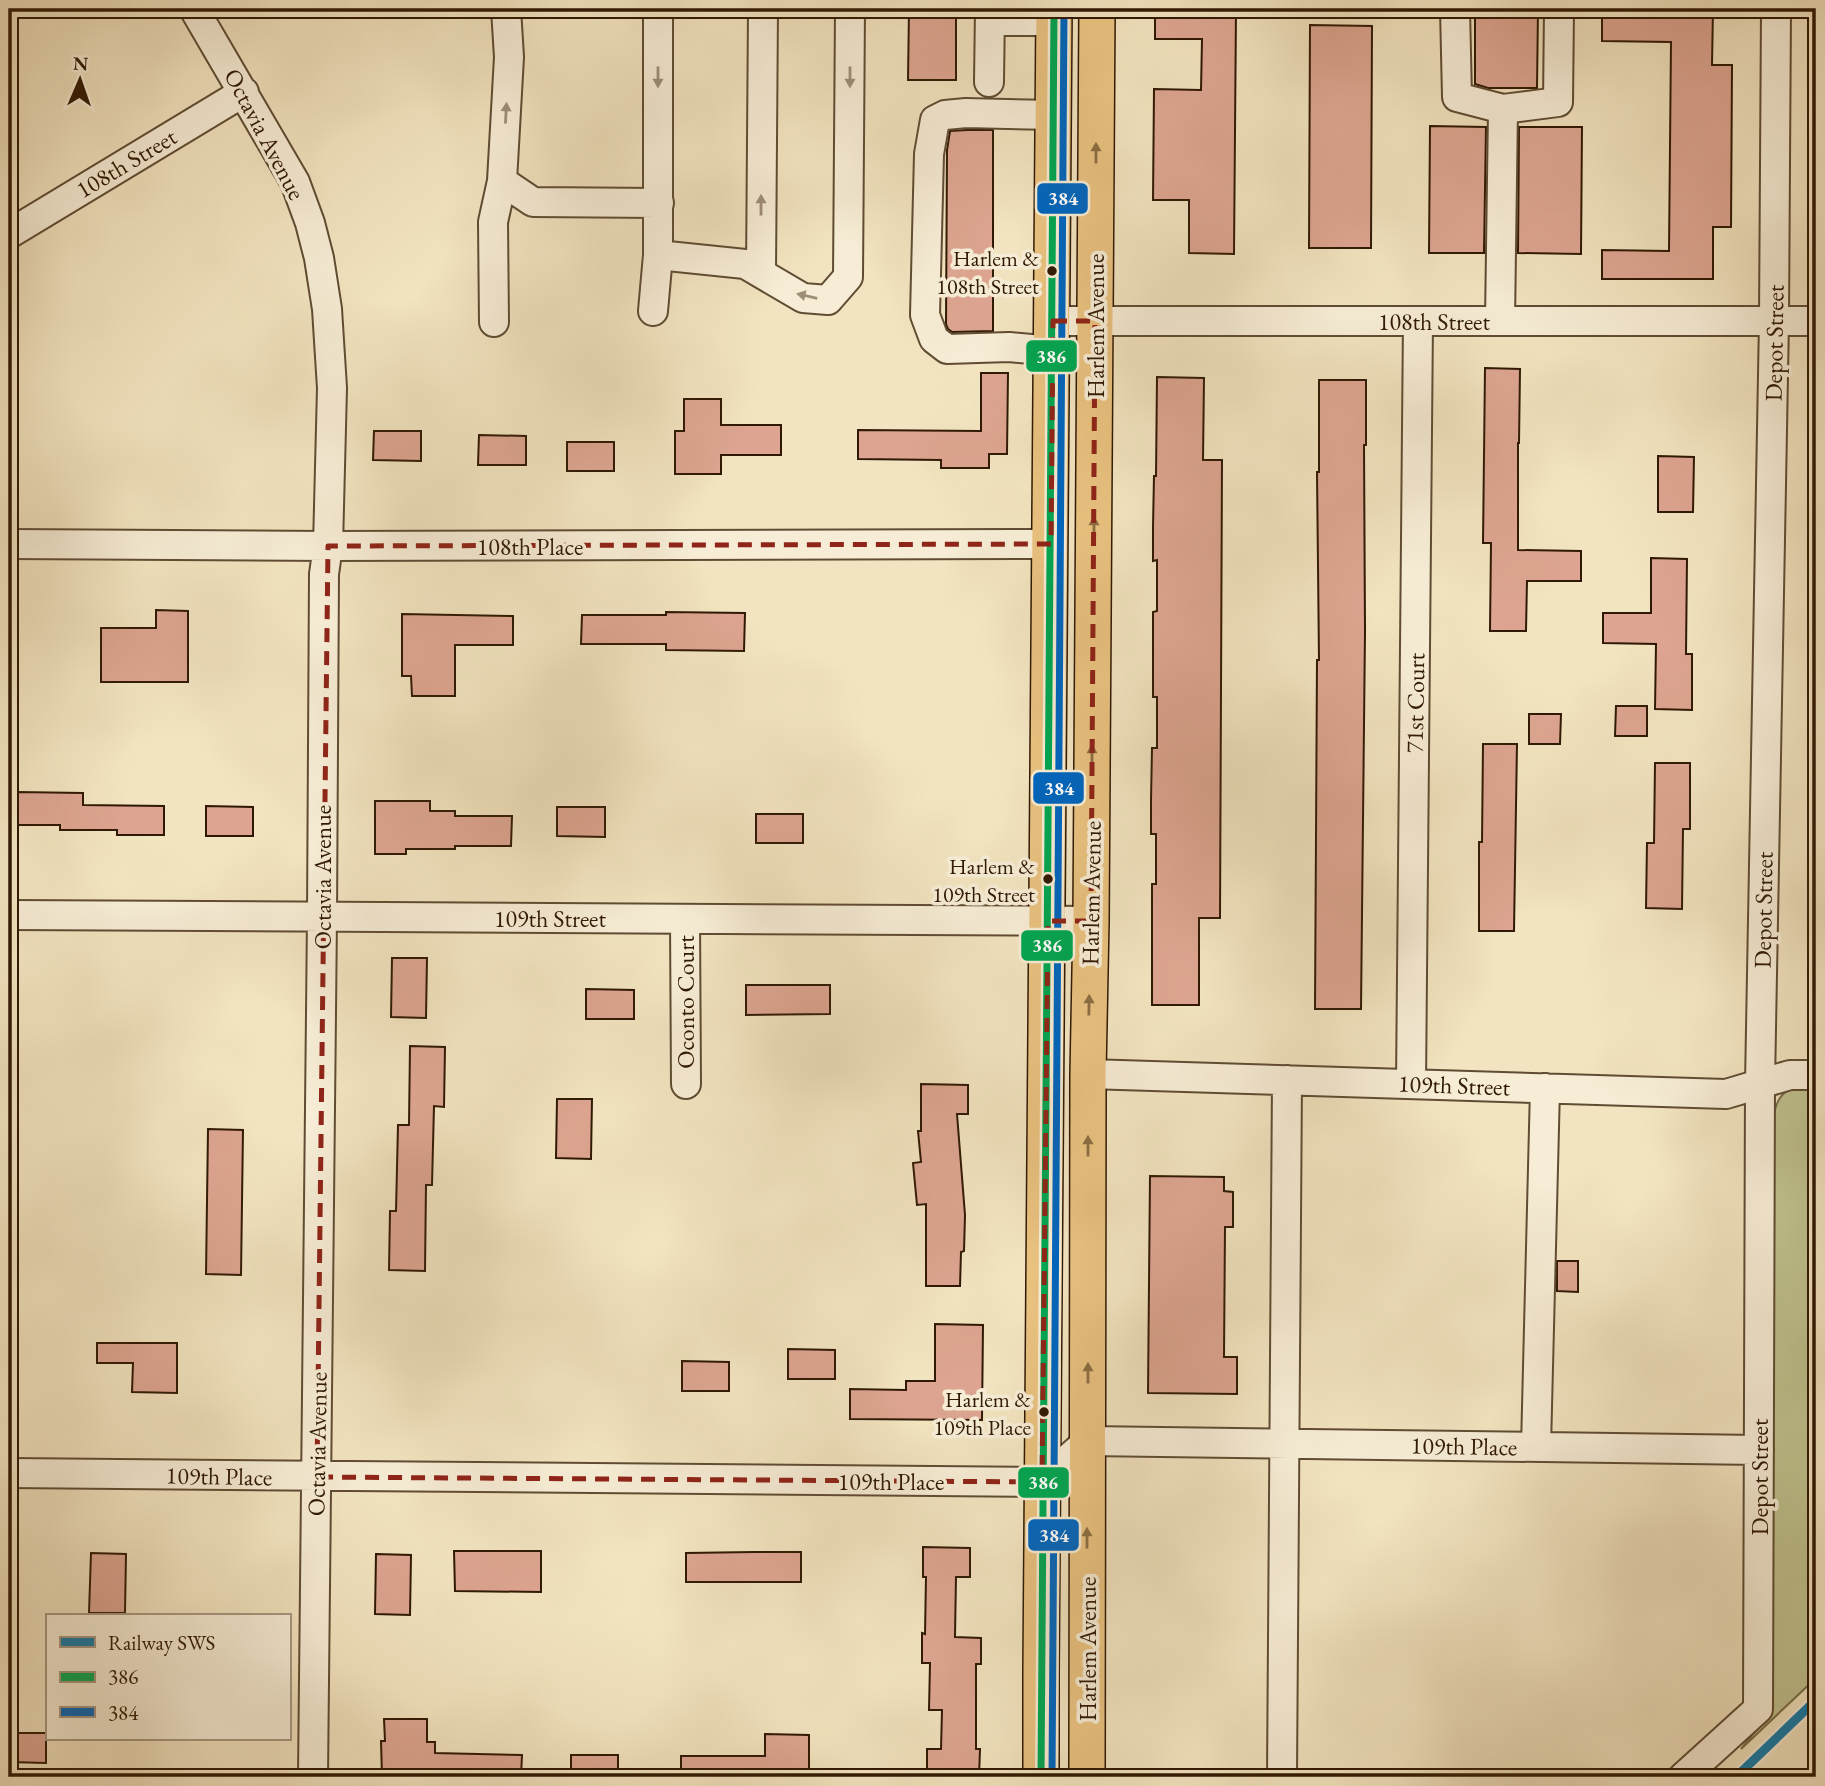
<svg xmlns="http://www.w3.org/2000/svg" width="1825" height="1786" font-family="'EB Garamond',serif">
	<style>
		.green { fill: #bfc28f; stroke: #786e4a; stroke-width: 2 }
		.building { fill: #dda591; stroke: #301904; stroke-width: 2 }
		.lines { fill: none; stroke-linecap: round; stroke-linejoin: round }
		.minor-casing { stroke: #604c33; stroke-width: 32 }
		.major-casing { stroke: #301904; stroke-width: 38 }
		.minor { stroke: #f7edd6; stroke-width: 28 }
		.major { stroke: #e9c280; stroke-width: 35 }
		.bus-1-casing { stroke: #f7edd6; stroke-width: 12 }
		.bus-2-casing { stroke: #f7edd6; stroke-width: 12 }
		.bus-1 { stroke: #00a651; stroke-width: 7 }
		.bus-2 { stroke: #0065bd; stroke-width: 7 }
		.rail-1-casing { stroke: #f7edd6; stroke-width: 14 }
		.rail-1 { stroke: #117bac; stroke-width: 9 }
		.oneway { fill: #9d8e78 }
		.oneway2 { fill: #8c6e42 }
		.marked { fill: none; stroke: #8f2418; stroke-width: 5; stroke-dasharray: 14 9; stroke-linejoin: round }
		.bus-dot { fill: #301904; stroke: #f7edd6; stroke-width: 2.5 }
		.labels { text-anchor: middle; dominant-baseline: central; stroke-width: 7; stroke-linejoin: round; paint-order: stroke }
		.bus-label { font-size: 22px; fill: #301904; stroke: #f7edd6; text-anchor: end }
		.street-label { font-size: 24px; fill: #301904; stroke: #f7edd6 }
		.line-badge { stroke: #f7edd6; stroke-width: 2.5 }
		.badge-label { font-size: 19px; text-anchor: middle; font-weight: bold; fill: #fff }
	</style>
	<rect width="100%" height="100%" fill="#f2e4c0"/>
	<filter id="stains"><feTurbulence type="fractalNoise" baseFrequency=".00286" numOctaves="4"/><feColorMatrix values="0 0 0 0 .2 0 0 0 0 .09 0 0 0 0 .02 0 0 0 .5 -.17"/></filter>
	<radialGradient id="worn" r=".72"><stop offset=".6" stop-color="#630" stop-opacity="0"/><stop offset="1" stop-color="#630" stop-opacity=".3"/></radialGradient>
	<path class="green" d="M1794 1087H1816V1678L1741 1749C1762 1724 1768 1714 1772 1681L1774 1114C1777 1100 1781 1093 1794 1087Z"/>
	<path class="building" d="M909 9H956V80H908Z
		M1155 9H1236L1234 254 1189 253V200H1153L1154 89 1201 90 1202 39H1155Z
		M1475 9H1538L1537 88H1488L1475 84Z
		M1602 9H1713L1712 65H1732L1731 227H1713V279H1602V250L1669 251 1671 42 1602 41Z
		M1310 25 1372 26 1371 248H1309Z
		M1430 126 1486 127 1484 253H1429Z
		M1519 127H1582L1581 254 1518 253Z
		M967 130H993V331L952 332 948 329 946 324 947 150 950 131Z
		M1485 368 1520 369 1519 443H1518V550L1581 551V581H1527L1526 631H1490L1491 543H1483Z
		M981 373H1008L1007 454H989V468H941V460L858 459V430L981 431Z
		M1157 377 1204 378 1203 460H1222L1220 918H1199V1005H1152V884H1156V834H1151V800L1152 748H1157V697H1153V612L1157 611V560L1153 561V527L1154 476H1156Z
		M1319 380H1366V445H1364L1365 631 1361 1009H1315L1317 660H1319L1317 472H1319Z
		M684 399H721V425H781V455H721V474H675V431H684Z
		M374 431H421V461L373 460Z
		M479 435 526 436V465H478Z
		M567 442H614V471H567Z
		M1658 456 1694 457 1693 512H1658Z
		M1651 558 1687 559 1686 654H1692V710L1655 709 1656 644 1603 643V613H1651Z
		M156 610 188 611V682H101V628H156Z
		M666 612 745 613 744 651 666 650V644H581L582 615H666Z
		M402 614 513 616V645H455V696H412L411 676H402Z
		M1616 706H1647V736H1615Z
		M1529 714H1561L1560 744H1529Z
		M1483 744H1517L1514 931H1479V842H1482Z
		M1655 763H1690V829H1683L1682 909 1646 908 1647 843H1654Z
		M17 792 83 793V805L164 806V835H117V830H60V825H17Z
		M375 801H430V811H455V816H512L511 846H455V849H406V854H375Z
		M206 806 253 807V836H206Z
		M557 807H605V837L557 836Z
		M756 814H803V843H756Z
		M392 958H427L426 1018 391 1017Z
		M746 985H830V1014L746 1015Z
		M586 989 634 990V1019H586Z
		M410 1046 445 1047 444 1107 434 1106 432 1185H426L425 1271 389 1270 390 1211H396L398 1125H409Z
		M921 1084 968 1085V1114H957L965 1215 964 1251 961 1252 960 1286H926V1204L917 1205 913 1163 921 1162 918 1131H921Z
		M557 1099H592L591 1159 556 1158Z
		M208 1129 243 1130 241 1275 206 1274Z
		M1150 1176 1224 1177V1191L1233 1192V1227H1225L1224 1357H1237V1394L1148 1393Z
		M1557 1261H1578V1292L1557 1291Z
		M935 1324 983 1325 982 1420 850 1419V1389L906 1390V1381H935Z
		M97 1343H177V1393L132 1392 133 1363H97Z
		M788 1349 835 1350V1379H788Z
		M682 1361 729 1362V1391H682Z
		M923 1547 970 1548V1577H956L955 1637 981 1638V1664H976V1749H980L979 1777H927V1749H941L942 1710H929L930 1663H922V1633L925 1634 926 1577H923Z
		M454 1551H541V1592L455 1591Z
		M754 1552H801V1582H686V1553Z
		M91 1553 126 1554 125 1613H89Z
		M376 1554 411 1555 410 1615 375 1614Z
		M384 1719H427V1742H435V1753L522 1755 521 1777H382L381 1741H385Z
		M9 1733H46V1763L9 1762Z
		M765 1734 809 1735V1777H681V1756H765Z
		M571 1755H618V1777H571Z"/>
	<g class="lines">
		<defs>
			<path id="minor" d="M194 9 295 182 310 223 319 258 327 309 332 388 328 546 324 574 322 917 313 1777
				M1455 9 1457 97 1503 109 1558 102 1559 9
				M990 21H1054
				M989 82 990 9
				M502 181 533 202 659 203
				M9 234 244 92
				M658 255 745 264 803 298 828 300 848 277 850 9
				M761 273 763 9
				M653 311 658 255V9
				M1053 321H1816
				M1500 321 1503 109
				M494 322 493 222 502 181 509 57 506 9
				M1053 351 1009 347 947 349 934 339 925 315 929 154 935 120 945 115 966 113 1054 115
				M9 544 328 546 1051 544
				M9 915 1091 921
				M685 919 686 1084
				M1088 1074 1726 1094 1790 1075H1816
				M1411 1084 1418 321
				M1536 1447 1545 1088
				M9 1473 1042 1482 1088 1441 1759 1450
				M1282 1777 1287 1080
				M1683 1777 1758 1709 1760 1083 1774 321 1776 9"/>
			<path id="major" d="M1041 1777V1670L1054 9
				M1087 1777 1088 1074 1091 921 1097 9"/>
		</defs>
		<use href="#minor" class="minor-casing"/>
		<use href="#major" class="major-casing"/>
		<use href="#minor" class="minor"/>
		<use href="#major" class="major"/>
		<defs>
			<path id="bus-1" d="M1041 1777 1054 9"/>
			<path id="bus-2" d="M1052 1777 1064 9"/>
		</defs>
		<use href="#bus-1" class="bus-1-casing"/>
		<use href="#bus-2" class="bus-2-casing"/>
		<use href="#bus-1" class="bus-1"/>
		<use href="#bus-2" class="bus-2"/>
		<defs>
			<path id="rail-1" d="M1736 1777 1816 1700"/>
		</defs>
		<use href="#rail-1" class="rail-1-casing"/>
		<use href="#rail-1" class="rail-1"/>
	</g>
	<defs><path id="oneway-solid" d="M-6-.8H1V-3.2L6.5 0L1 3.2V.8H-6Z" transform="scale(1.75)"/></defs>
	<g class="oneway">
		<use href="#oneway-solid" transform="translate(658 77) rotate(90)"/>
		<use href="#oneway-solid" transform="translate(850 77) rotate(90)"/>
		<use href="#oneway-solid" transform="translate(506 113) rotate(-87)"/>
		<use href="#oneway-solid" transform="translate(761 205) rotate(-90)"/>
		<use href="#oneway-solid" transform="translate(807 296) rotate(-167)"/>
	</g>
	<g class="oneway2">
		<use href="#oneway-solid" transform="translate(1096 153) rotate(-90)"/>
		<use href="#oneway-solid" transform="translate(1094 527) rotate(-90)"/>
		<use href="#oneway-solid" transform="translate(1092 755) rotate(-90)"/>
		<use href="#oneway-solid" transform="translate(1089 1005) rotate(-89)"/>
		<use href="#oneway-solid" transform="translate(1088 1146) rotate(-90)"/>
		<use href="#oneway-solid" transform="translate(1088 1373) rotate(-90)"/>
		<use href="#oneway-solid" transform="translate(1087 1538) rotate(-90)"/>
	</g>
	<path class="marked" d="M1053 321H1095L1091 921H1048L1042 1482 317 1477 328 546 1051 544Z"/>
	<g class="bus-dot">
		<circle cx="1052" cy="271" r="6"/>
		<circle cx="1048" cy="879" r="6"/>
		<circle cx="1044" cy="1412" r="6"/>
	</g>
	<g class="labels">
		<g class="bus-label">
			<text x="1039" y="258">Harlem &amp;<tspan x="1039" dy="28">108th Street</tspan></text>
			<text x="1035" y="866">Harlem &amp;<tspan x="1035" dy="28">109th Street</tspan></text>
			<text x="1031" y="1399">Harlem &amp;<tspan x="1031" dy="28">109th Place</tspan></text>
		</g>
		<g class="street-label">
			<text transform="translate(265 134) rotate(62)">Octavia Avenue</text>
			<text transform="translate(126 163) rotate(-31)">108th Street</text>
			<text x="1434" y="321">108th Street</text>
			<text transform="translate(1095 326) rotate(-90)">Harlem Avenue</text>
			<text transform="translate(1774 343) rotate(-89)">Depot Street</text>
			<text x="530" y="546">108th Place</text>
			<text transform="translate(1415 703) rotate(-89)">71st Court</text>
			<text transform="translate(322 877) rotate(-90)">Octavia Avenue</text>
			<text transform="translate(1091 893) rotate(-89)">Harlem Avenue</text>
			<text transform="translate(1763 910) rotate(-89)">Depot Street</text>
			<text x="550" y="918">109th Street</text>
			<text transform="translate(685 1002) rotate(-90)">Oconto Court</text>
			<text transform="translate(1454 1085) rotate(2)">109th Street</text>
			<text transform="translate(317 1444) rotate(-89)">Octavia Avenue</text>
			<text transform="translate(1464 1446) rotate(1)">109th Place</text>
			<text transform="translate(219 1476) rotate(1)">109th Place</text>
			<text transform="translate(1759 1477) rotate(-90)">Depot Street</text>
			<text x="891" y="1481">109th Place</text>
			<text transform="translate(1087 1649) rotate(-90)">Harlem Avenue</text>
		</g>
	</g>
	<g class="line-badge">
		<rect x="1036" y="182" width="53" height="33" rx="7" fill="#0065bd"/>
		<rect x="1025" y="339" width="53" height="34" rx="7" fill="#00a651"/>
		<rect x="1032" y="771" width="53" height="34" rx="7" fill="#0065bd"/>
		<rect x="1020" y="929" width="54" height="33" rx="7" fill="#00a651"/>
		<rect x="1017" y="1466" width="53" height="33" rx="7" fill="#00a651"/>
		<rect x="1027" y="1518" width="53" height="34" rx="7" fill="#0065bd"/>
	</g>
	<g class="badge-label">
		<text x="1063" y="205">384</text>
		<text x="1051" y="363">386</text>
		<text x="1059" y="795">384</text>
		<text x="1047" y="952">386</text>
		<text x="1043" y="1489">386</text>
		<text x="1054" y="1542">384</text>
	</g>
	<rect width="1825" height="1786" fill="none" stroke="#f2e4c0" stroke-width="35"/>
	<rect x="10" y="10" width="1804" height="1765" fill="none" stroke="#301904" stroke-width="3.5"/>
	<rect x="18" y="18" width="1790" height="1751" fill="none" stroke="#301904" stroke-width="2"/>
	<rect x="46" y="1614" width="245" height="126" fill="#f7edd6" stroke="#a79882" stroke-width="2"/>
	<rect x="60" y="1637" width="35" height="10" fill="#117bac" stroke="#a79882" stroke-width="2"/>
	<text x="108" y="1650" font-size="21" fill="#301904">Railway SWS</text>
	<rect x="60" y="1672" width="35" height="10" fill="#00a651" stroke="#a79882" stroke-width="2"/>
	<text x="108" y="1684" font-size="21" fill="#301904">386</text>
	<rect x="60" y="1707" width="35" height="10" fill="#0065bd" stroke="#a79882" stroke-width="2"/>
	<text x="108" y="1720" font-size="21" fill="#301904">384</text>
	<g transform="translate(80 80) rotate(2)" stroke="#f7edd6" stroke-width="5" paint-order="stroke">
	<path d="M0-5L12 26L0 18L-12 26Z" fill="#301904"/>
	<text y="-10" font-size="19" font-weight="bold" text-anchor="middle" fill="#301904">N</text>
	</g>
	<rect width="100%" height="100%" filter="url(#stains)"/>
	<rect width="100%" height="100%" fill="url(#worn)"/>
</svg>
